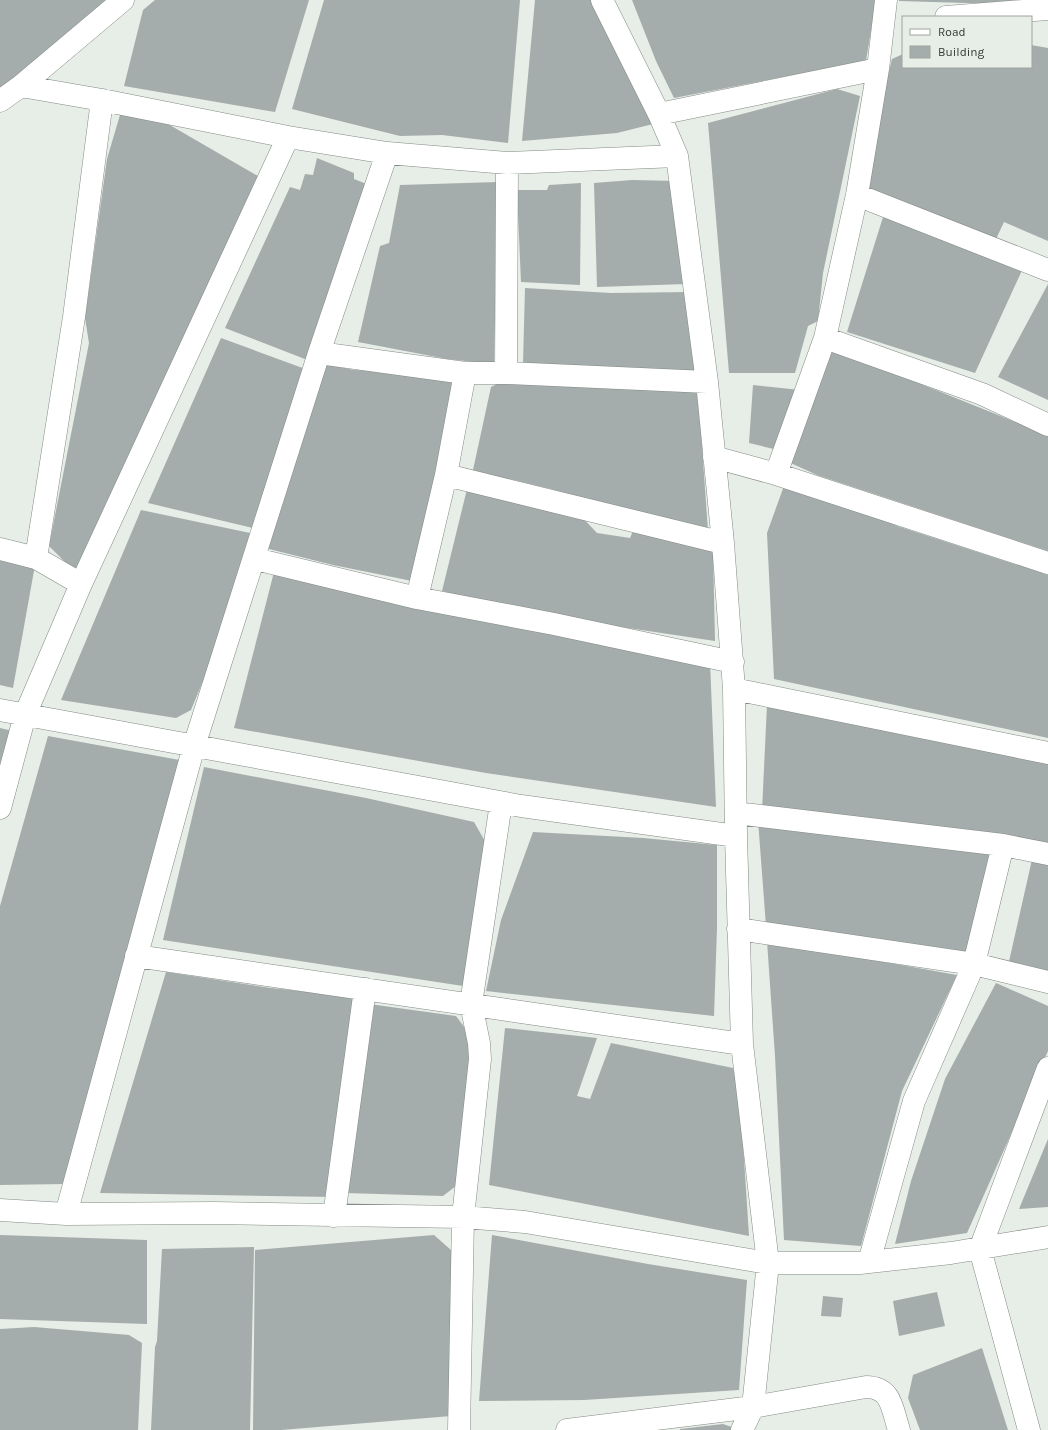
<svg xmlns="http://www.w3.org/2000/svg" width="1048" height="1430" font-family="Karla,sans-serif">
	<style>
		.building { fill: #a4adab }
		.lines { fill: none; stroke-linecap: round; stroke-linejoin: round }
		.street-casing { stroke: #848a85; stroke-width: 23 }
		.street { stroke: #fff; stroke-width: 22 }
	</style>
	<rect width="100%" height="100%" fill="#e7ede7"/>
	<path class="building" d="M0 0H110L0 95Z
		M155 0H309L275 112 124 86 143 10Z
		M324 0H520L508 143 442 135 400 136 292 109Z
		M535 0H596L653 124 617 133 522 141Z
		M632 0H876L866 61 674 98 656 61Z
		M899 0H1041L1039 5 899 1Z
		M1031 45 1048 48V241L1004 222 996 239 859 194 892 59 903 54V67H1031Z
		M837 89 860 96 823 273 818 321 808 326 795 373H729L708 123Z
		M122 108 156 117 263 179 84 572 67 564 49 546 89 343 85 318 107 159Z
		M317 158 354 173V179L369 185 310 361 225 328 290 187 300 190 305 174 313 175Z
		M632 180 676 181 686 284 597 287 594 183Z
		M498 182 494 364 447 359 358 342 380 246 389 243 400 185Z
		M581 183 580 285 521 282 517 190H547L549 185Z
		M884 214 1024 266 975 373 847 332Z
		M1048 284V400L998 377Z
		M525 288 611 293 690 292 699 374 523 363Z
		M221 338 308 370 261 530 148 503Z
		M831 348 1048 435V551L817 475 784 460Z
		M321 363 354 370 382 371 455 382 412 581 333 565 265 548Z
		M510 377 698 389 708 531 652 519 551 489 473 470 491 387Z
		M753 385 800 390 778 450 749 443Z
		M469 481 579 514 597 533 630 538 633 531 713 549 715 641 541 615 442 591Z
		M785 483 860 507 897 526 1048 575V738L774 679 767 533Z
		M141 510 259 535 210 664 191 710 176 718 61 700Z
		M0 557 35 565 13 688 0 685Z
		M274 572 710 662 716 807 486 773 234 728Z
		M767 705 1048 757V845L988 832 762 811Z
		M0 728 17 732 0 789Z
		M48 736 185 761 65 1184 0 1185V906Z
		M204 767 366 798 474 822 486 843 463 986 163 940Z
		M758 820 998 850 967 958 766 926Z
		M533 832 643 838 717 845V928L714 1016 486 991 501 920Z
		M1033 855 1048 858V971L1008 966Z
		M767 941 957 975 902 1091 861 1246 784 1240 775 1056Z
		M166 972 271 988 358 997 333 1197 100 1193Z
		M996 983 1048 1006V1051L967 1233 895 1244 911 1181 945 1079Z
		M369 1004 456 1016 473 1039 461 1182 443 1196 346 1193Z
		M505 1028 597 1038 577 1096 590 1099 611 1043 733 1068 740 1097 749 1236 489 1185Z
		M1048 1139V1207L1019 1209Z
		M0 1235 147 1240V1324L0 1319Z
		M434 1235 451 1250V1416L281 1430H253L255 1250Z
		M492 1235 648 1264 747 1280 739 1390 584 1400 479 1401Z
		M254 1247 250 1430H151L155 1347 157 1341 162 1249Z
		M937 1292 945 1326 899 1336 893 1301Z
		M823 1296 843 1298 841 1317 821 1316Z
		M34 1327 129 1335 142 1343 138 1430H0V1329Z
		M982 1348 1008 1430H920L908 1398 913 1375Z
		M723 1424 740 1430H680V1429Z"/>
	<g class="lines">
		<defs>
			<path id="street" d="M602 0 659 114 677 156 707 382 723 543 734 689 736 836 742 1044 768 1263 753 1407 742 1430
				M946 17 1048 9
				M21 86 102 100 288 137 387 153 507 163 677 156
				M0 101 21 86 123 0
				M659 114 878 69
				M857 195 1048 270
				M825 338 982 394 1048 425
				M319 353 465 373H506L707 382
				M506 373 507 163
				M714 457 776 474 825 338 857 195 878 69 886 0
				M776 474 1048 563
				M446 475 723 543
				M0 549 36 558 81 584
				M36 558 74 317 102 100
				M255 559 417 598 554 624 733 662
				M417 598 446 475 465 373
				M734 689 1048 753
				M0 710 521 806 736 836
				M0 808 25 715 81 584 288 137
				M736 813 1003 845 1048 854
				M738 929 974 964 1048 982
				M136 956 742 1044
				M0 1210 66 1214 214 1213 463 1217 525 1222 768 1263H860L951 1253 1048 1237
				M66 1214 194 746 319 353 387 153
				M334 1216 365 989
				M869 1262 914 1101 974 964 1003 845
				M459 1430 463 1217 480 1059 479 1043 471 1004 501 803
				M567 1430 753 1407 866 1387C892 1387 892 1409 899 1430
				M1029 1430 980 1249 1048 1068"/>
		</defs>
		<use href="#street" class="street-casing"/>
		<use href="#street" class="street"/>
	</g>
	<rect x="902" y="16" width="130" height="52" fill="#e7ede7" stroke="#a0a4a0"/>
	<rect x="910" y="29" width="20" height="6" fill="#ffffff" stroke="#a0a4a0"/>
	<text x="938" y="36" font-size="12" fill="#353735">Road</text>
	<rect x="910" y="46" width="20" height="12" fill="#a4adab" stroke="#a0a4a0"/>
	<text x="938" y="56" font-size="12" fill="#353735">Building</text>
</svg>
